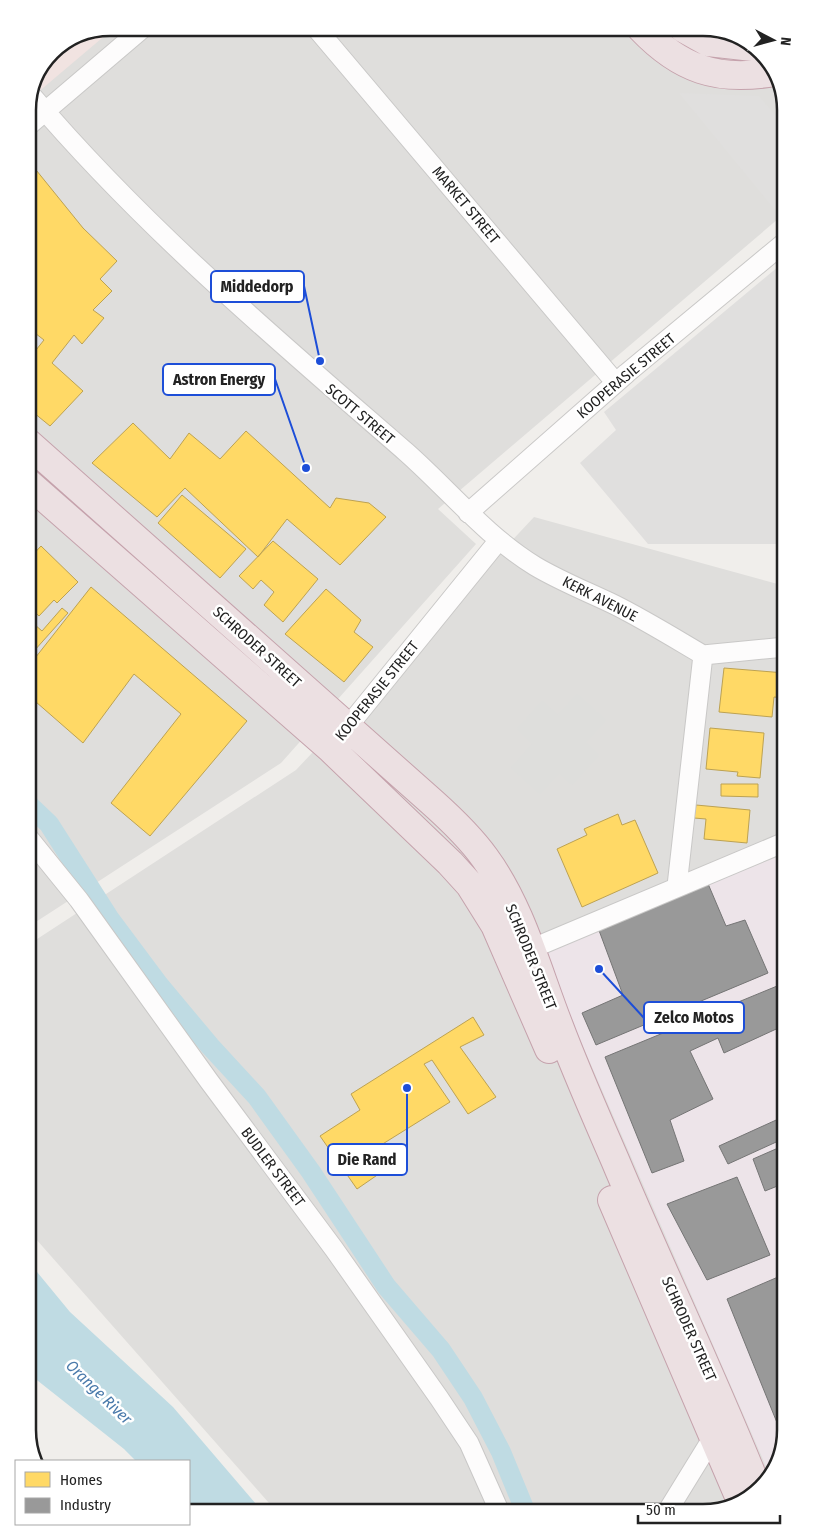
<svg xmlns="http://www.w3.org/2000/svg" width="813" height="1540" font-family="'Fira Sans Condensed',sans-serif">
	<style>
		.residential { fill: #dfdedc }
		.commercial { fill: #f1e3e1 }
		.industrial { fill: #ede4e9 }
		.religious { fill: #dededc }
		.parking { fill: #e0dfde }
		.water { fill: #bfdbe3 }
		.homes { fill: #ffd966; stroke: #bda252 }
		.industry { fill: #999; stroke: #757575 }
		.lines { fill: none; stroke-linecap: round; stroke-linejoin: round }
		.canal { stroke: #bfdbe3; stroke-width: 20 }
		.street-casing { stroke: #c9c8c7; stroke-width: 21 }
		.highway-casing { stroke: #c5a2ac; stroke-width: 30 }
		.street { stroke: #fdfcfc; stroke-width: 19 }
		.highway { stroke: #ece0e2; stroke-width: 28 }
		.labels { text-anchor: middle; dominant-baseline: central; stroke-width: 5; stroke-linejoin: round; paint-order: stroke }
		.street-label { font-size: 15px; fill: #222; stroke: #fff }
		.water-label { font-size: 16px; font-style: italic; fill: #4a7aab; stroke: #fff }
		.rim { fill: none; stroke: #222; stroke-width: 2.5 }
		.leader { fill: none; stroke: #1d4ed8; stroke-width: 2 }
		.callout-dot { fill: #1d4ed8; stroke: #fff; stroke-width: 2 }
		.callout { fill: #fff; stroke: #1d4ed8; stroke-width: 2 }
		.callout-label { font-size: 16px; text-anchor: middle; font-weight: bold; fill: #222 }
	</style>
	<rect width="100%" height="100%" fill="#f0eeeb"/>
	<path class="residential" d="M110 28H708L749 42 779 78 785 110V213L438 509 476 544 281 763 28 927V105L52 52Z
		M534 517 785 586V1430L772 1475 735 1506 276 1511 28 1230V945L296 770Z"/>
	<path class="commercial" d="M110 28H114L30 99 52 52Z"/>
	<path class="industrial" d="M785 854V1430L774 1469 768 1471 541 950Z"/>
	<path class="religious" d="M577 694 606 720 586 742 599 755 572 785 559 773 540 794 511 768 532 744 517 729 542 701 558 715Z"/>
	<path class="parking" d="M679 93 759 96 785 127V211L780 216Z
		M785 261V541L782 544H648L580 463 616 430 604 412Z"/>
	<path class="water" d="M28 1261 70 1312 173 1407 262 1511 189 1512V1461H136L124 1449 28 1373Z"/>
	<path class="homes" d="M28 160 83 228 117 261 100 279 112 291 93 310 104 318 82 344 74 335 52 363 83 391 50 426 28 408V360L44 340 31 330 28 333Z
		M133 423 170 459 189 433 220 459 246 431 330 508 336 498 369 503 386 517 340 565 287 519 258 557 185 488 157 517 92 463Z
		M182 495 246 549 220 578 158 523Z
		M28 523 35 530 28 539Z
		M273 541 318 579 283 622 264 605 274 592 261 580 253 589 239 576Z
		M41 546 78 582 57 603 54 600 39 616 28 606V583L31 579 28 575V560Z
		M91 587 247 721 150 836 111 803 181 714 134 674 83 743 28 695V667Z
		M326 589 361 620 354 632 373 647 344 682 285 634Z
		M62 608 68 613 34 651 28 645V630L34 624 42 631Z
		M724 668 785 673V698L774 697 772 717 719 712Z
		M781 719H785V737H779Z
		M710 728 764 733 760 778 737 776 738 772 706 769Z
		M721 784H758V797L721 796Z
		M784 785H785V798H783Z
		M696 805 750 810 747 843 704 839 706 819 694 818Z
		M618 814 622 825 635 820 658 873 582 907 557 849 587 835 584 829Z
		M473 1017 484 1035 460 1047 496 1097 468 1114 432 1060 424 1064 450 1102 373 1150 386 1169 357 1189 320 1136 360 1110 351 1094Z"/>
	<path class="industry" d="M706 879 726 926 745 920 768 973 596 1045 582 1013 623 995 597 925Z
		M782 984 785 991V1025L724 1053 718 1038 690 1051 713 1099 670 1120 684 1161 652 1173 605 1057Z
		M785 1116V1138L728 1164 719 1146Z
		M785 1145V1183L765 1191 753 1159Z
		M737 1177 770 1255 707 1280 667 1204Z
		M785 1274V1305L778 1307 785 1325V1429L782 1435 727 1299Z"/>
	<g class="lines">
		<path class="canal" d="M28 804 49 824 109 918 159 985 210 1046 257 1097 311 1172 386 1286 441 1350 473 1398 501 1452 524 1508"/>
		<defs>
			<path id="street" d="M316 28 616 383
				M32 96C144 228 276 339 406 452 449 490 486 536 535 566 560 581 588 592 615 605 645 620 674 638 703 655L677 886
				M28 126 143 28
				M468 513 627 373 785 242
				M703 655 785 647
				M341 735 499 540
				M28 837 79 900 209 1081 334 1249 439 1398 469 1443 498 1508
				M519 954 785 842
				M670 1507 718 1429"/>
			<path id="highway" d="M641 28C680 69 717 82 774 72
				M683 28 708 42 753 47
				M28 443 432 802C451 819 470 837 485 858 521 907 537 970 559 1026 576 1071 596 1116 615 1160 661 1270 713 1377 757 1488
				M28 483 330 748 450 863 470 885 495 925 549 1049
				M612 1200 741 1501"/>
		</defs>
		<use href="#street" class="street-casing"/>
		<use href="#highway" class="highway-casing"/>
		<use href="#street" class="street"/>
		<use href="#highway" class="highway"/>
	</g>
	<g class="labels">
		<g class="street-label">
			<text transform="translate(466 205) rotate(50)">MARKET STREET</text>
			<text transform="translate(626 376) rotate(-40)">KOOPERASIE STREET</text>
			<text transform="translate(360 414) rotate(40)">SCOTT STREET</text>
			<text transform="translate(600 599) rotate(27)">KERK AVENUE</text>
			<text transform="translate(257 647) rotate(42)">SCHRODER STREET</text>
			<text transform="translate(377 691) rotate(-51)">KOOPERASIE STREET</text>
			<text transform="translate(531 957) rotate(68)">SCHRODER STREET</text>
			<text transform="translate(273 1167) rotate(53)">BUDLER STREET</text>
			<text transform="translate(689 1329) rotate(66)">SCHRODER STREET</text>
		</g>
		<g class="water-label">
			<text transform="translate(99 1392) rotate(44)">Orange River</text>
		</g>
	</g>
	<path d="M0 0H813V1540H0ZM110 36H703A74 74 0 0 1 777 110V1430A74 74 0 0 1 703 1504H110A74 74 0 0 1 36 1430V110A74 74 0 0 1 110 36Z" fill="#fff" fill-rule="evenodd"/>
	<path class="rim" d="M110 36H703A74 74 0 0 1 777 110V1430A74 74 0 0 1 703 1504H110A74 74 0 0 1 36 1430V110A74 74 0 0 1 110 36Z"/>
	<path class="leader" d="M320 361L304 286M306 468L275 379M599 969L644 1018M407 1088L407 1160"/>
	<g class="callout-dot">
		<circle cx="320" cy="361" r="5"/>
		<circle cx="306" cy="468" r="5"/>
		<circle cx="599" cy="969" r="5"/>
		<circle cx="407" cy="1088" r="5"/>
	</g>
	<g class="callout">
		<rect x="211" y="271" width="93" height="31" rx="5"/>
		<rect x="163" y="364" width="112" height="31" rx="5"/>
		<rect x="644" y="1002" width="100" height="31" rx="5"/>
		<rect x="328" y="1144" width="79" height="31" rx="5"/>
	</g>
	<g class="callout-label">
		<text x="257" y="292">Middedorp</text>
		<text x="219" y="385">Astron Energy</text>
		<text x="694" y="1023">Zelco Motos</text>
		<text x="367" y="1165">Die Rand</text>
	</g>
	<rect x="15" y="1460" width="175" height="65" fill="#ffffff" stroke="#a7a7a7"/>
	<rect x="25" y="1472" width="25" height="15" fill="#ffd966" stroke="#a7a7a7"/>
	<text x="60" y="1485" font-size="15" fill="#222222">Homes</text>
	<rect x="25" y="1498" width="25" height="15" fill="#999999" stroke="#a7a7a7"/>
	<text x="60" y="1510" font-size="15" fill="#222222">Industry</text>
	<g transform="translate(773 40) rotate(96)" stroke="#ffffff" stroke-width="4" paint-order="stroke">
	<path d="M0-4L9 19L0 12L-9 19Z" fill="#222222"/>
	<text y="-8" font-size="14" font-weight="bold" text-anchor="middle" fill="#222222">N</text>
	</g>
	<path d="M638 1515v8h142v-8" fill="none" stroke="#222222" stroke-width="2.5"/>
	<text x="646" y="1515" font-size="15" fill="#222222" stroke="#ffffff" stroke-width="4" paint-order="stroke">50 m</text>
</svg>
